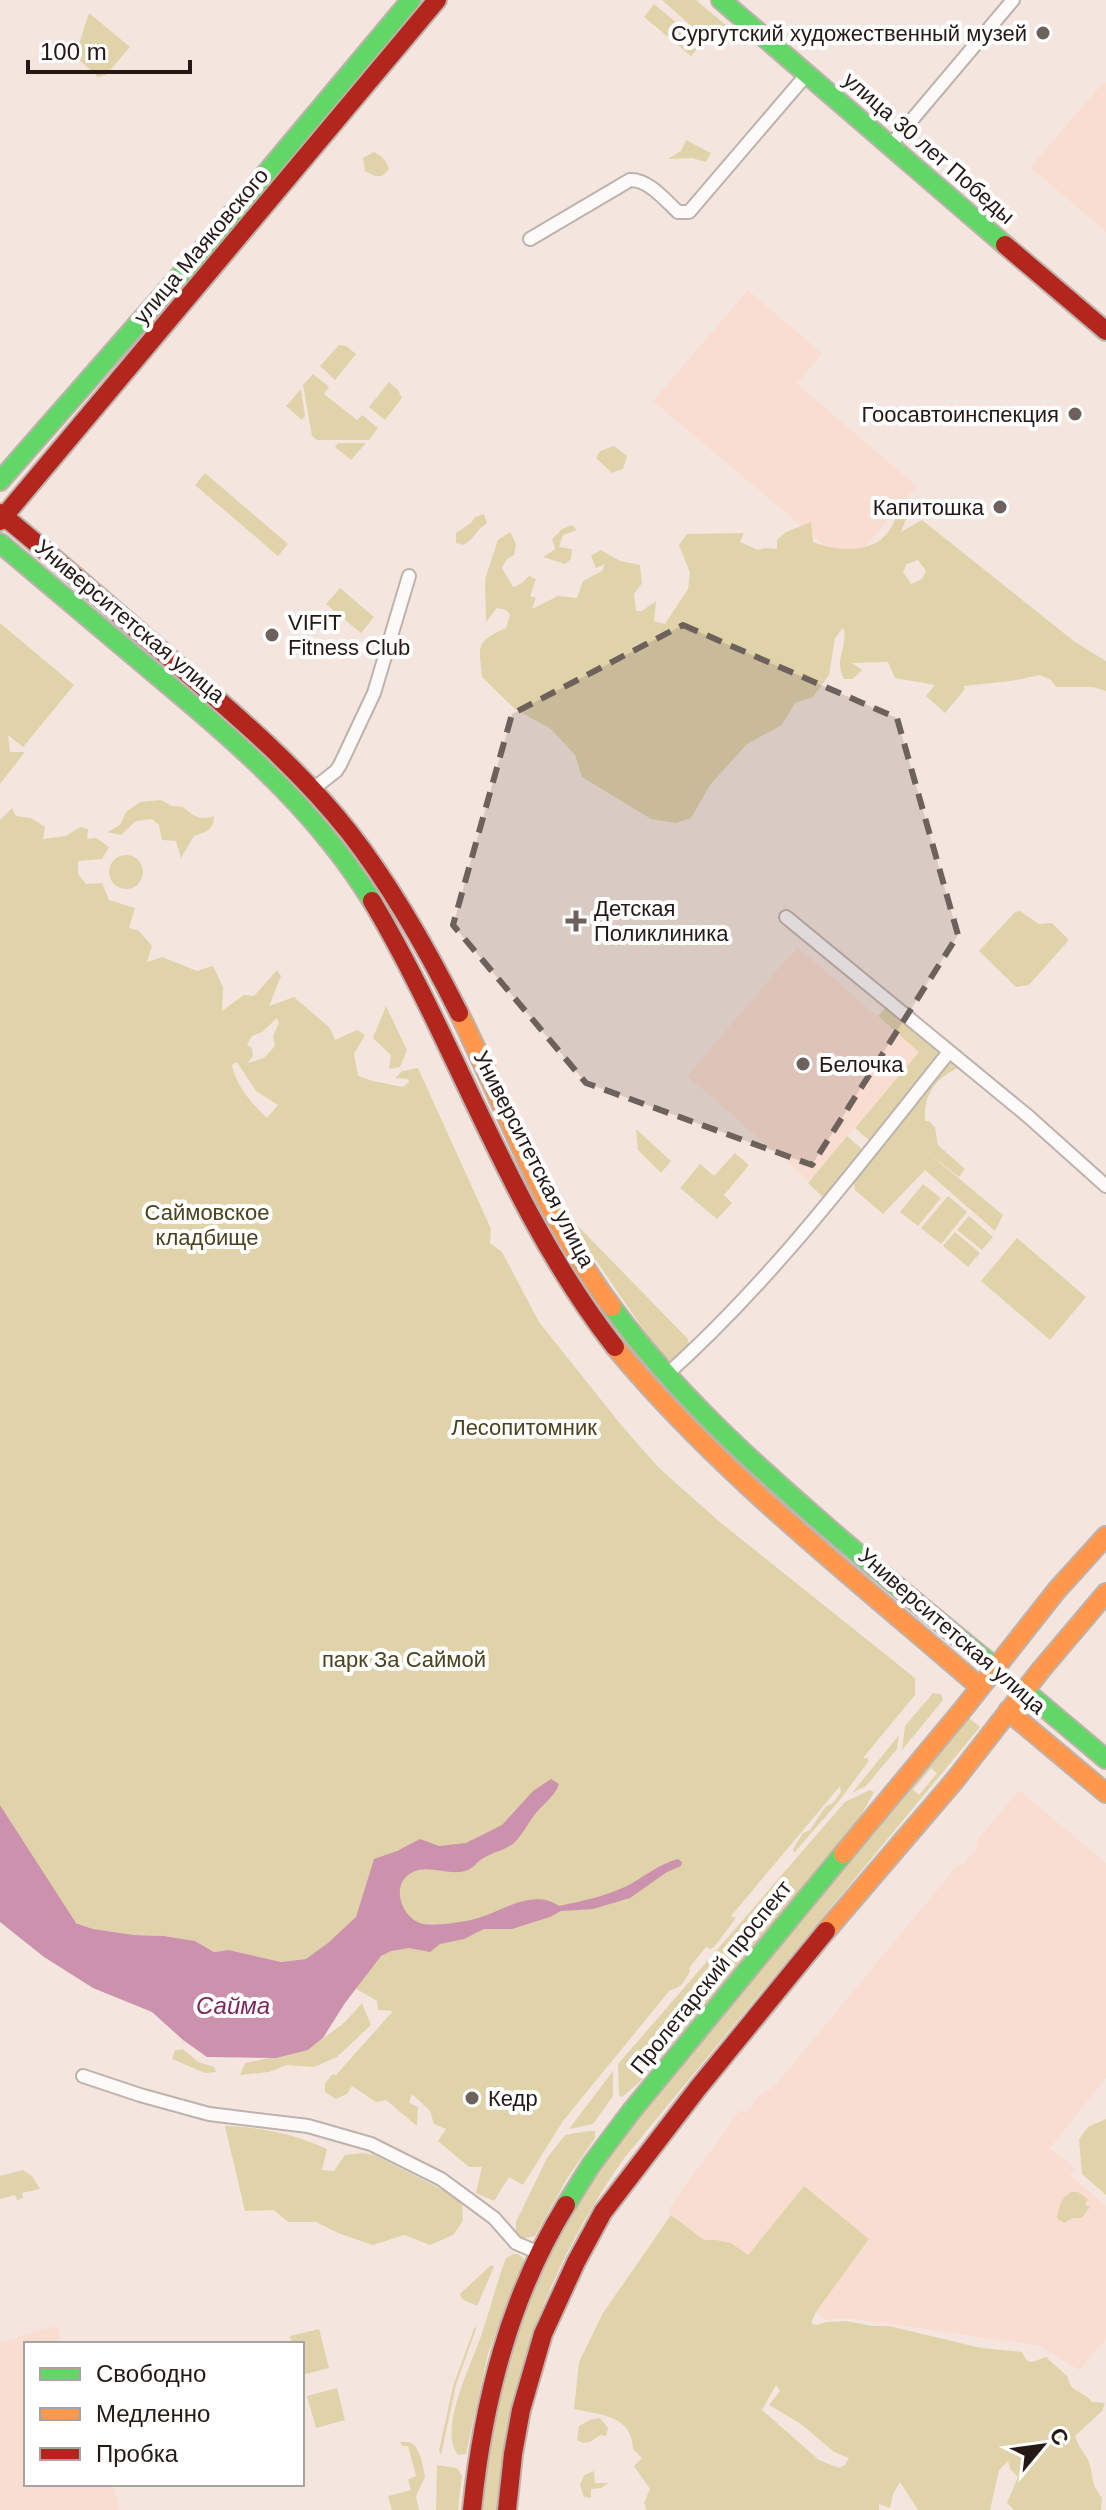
<svg xmlns="http://www.w3.org/2000/svg" width="1106" height="2510" font-family="Arial,sans-serif">
	<style>
		.built { fill: #faddd1 }
		.green { fill: #e0d3a9; fill-rule: evenodd }
		.water { fill: #cc92ad }
		.lines { fill: none; stroke-linecap: round; stroke-linejoin: round }
		.street-casing { stroke: #beb2ad; stroke-width: 16 }
		.fast-casing { stroke: #beb2ad; stroke-width: 22 }
		.slow-casing { stroke: #beb2ad; stroke-width: 22 }
		.jam-casing { stroke: #beb2ad; stroke-width: 22 }
		.street { stroke: #fdfbfa; stroke-width: 12 }
		.fast { stroke: #63d668; stroke-width: 18 }
		.slow { stroke: #ff974d; stroke-width: 18 }
		.jam { stroke: #b3261e; stroke-width: 18 }
		.marked { fill: #6d615c; fill-opacity: 0.2; stroke: #6d615c; stroke-width: 6; stroke-dasharray: 16 10; stroke-linejoin: round }
		.poi-dot { fill: #6d615c; stroke: #fff; stroke-width: 3 }
		.labels { text-anchor: middle; dominant-baseline: central; stroke-width: 8; stroke-linejoin: round; paint-order: stroke }
		.poi-label { font-size: 22px; fill: #251915; stroke: #fff; text-anchor: start }
		.street-label { font-size: 22px; fill: #251915; stroke: #fff }
		.park-label { font-size: 22px; fill: #49421c; stroke: #fff }
		.water-label { font-size: 24px; font-style: italic; fill: #81235d; stroke: #fff }
	</style>
	<rect width="100%" height="100%" fill="#f4e6df"/>
	<path class="built" d="M1106 82V232L1030 167 1103 83Z
		M748 290 822 353 797 384 917 486 849 566 653 401Z
		M797 947 919 1052 809 1181 687 1076Z
		M1019 1790 1106 1863V2078L1050 2148 1075 2168 1070 2175 1106 2206V2339L1079 2370 1040 2346 849 2318 825 2320 816 2312 869 2239 804 2186 748 2255 731 2243 716 2240H704L671 2215 668 2210 740 2110 746 2113 759 2096 775 2086 788 2070 956 1867 964 1864 976 1849 977 1840Z
		M57 2326 62 2344H26V2484H113L120 2510H0V2342Z"/>
	<path class="green" d="M662 0H696L728 27 713 45Z
		M654 4 702 44 691 56 644 17Z
		M89 13 130 47 106 75 98 77 75 56Z
		M686 140 711 153 706 162 692 158 668 159 681 151Z
		M374 152C382 156 386 160 389 169L382 176H375L365 171 363 158Z
		M339 345 346 346 356 354 335 380 320 366Z
		M313 374 329 387 324 394 357 420 362 415 378 428 369 440H317L312 436 303 385Z
		M389 382 398 390 402 398 385 420 369 407Z
		M301 389 305 416 302 420 286 406Z
		M338 443H366L351 460 335 447Z
		M614 446 627 456 623 469 612 473 596 458 600 451Z
		M205 473 288 544 278 556 195 485Z
		M902 501 909 506 908 514 901 532 922 520 1075 642 1106 661V691L1093 687H1056L1051 680 1040 675 1011 681 963 686 965 689 945 713 926 696 935 685 895 678 888 662 852 663 862 670 853 679H844C833 659 849 646 843 628L835 638 829 675 813 697 795 703 782 725 747 744 710 785 691 818 676 823 651 819 582 777 575 755 551 729 515 709 482 677C479 645 475 642 506 628L510 615 506 610 497 608 486 622 485 579 498 540 510 532 516 544 514 555 507 559 502 568 513 587 522 583 529 576 536 579 530 596 536 598 532 609 558 596 577 598 583 581 602 571 605 564 596 568 591 556 601 550 620 561 640 565 642 583 634 594 636 611H642L656 601 654 621 665 624 688 589 690 573 679 545 687 534 744 533 740 542 758 550 765 548 777 549V540L786 532 811 522 813 542C837 551 872 555 889 531 895 522 898 510 902 501ZM918 560 926 571 922 579 911 584 903 572 907 564Z
		M484 514 487 523C477 529 474 539 464 545L456 543V533L471 523 475 517Z
		M572 525 577 530 563 535 559 547 572 549 571 559 565 564 543 557 555 549 552 539 562 529Z
		M340 588 374 617 361 633 326 604Z
		M0 623 74 685 23 747 8 735 10 752H25L0 784Z
		M161 800 172 806 183 807C193 816 201 821 214 816 214 830 206 832 194 836L181 858 176 841 162 840 159 825 152 819 136 821 121 835 107 832 120 825 126 812 140 802Z
		M12 808 16 816 31 818 45 827 43 839 66 836 80 827 88 829 87 839 96 838 109 847 102 859 78 861V874L86 884 102 883 109 900 135 908 129 928 139 931 152 946 147 962 162 957 197 971 213 966 223 987 222 1011 244 995 254 996 277 970 281 976 269 1006 294 997 330 1028 335 1040 357 1030 365 1035 354 1054 358 1076 373 1081 403 1087 409 1082 408 1079 395 1078 402 1071 418 1068 491 1229 490 1243 502 1252 539 1322 622 1426 659 1468 721 1523 915 1678V1695L863 1758H868V1762L839 1801 794 1853 793 1849 803 1833 810 1830 826 1806 832 1804 841 1792 840 1786 731 1916 736 1918 714 1947 710 1949 706 1947 689 1968 690 1971C686 1979 681 1989 670 1990L563 2121 523 2185 509 2177 494 2201 476 2193 482 2167H469L438 2141 446 2129 434 2124 430 2111 412 2094 409 2103 418 2107 417 2126 386 2100 376 2102 352 2086 347 2094 336 2099 325 2092V2083L333 2074 336 2075 393 2011 378 2010 377 2001 306 1959 281 1962 229 1950 214 1952 195 1941 164 1936 134 1935 93 1929 75 1922 0 1805V820ZM277 1018 279 1023 273 1036 275 1046 264 1058 248 1063 253 1056 252 1048 247 1045 252 1036 262 1032ZM237 1062 256 1091 278 1105 267 1118C252 1104 236 1086 232 1065Z
		M109 872a17 17 0 1 1 34 0a17 17 0 1 1-34 0Z
		M1020 911 1039 924 1052 923 1069 940 1029 985 1016 987 979 951 1015 912Z
		M386 1006 407 1050 400 1067 389 1069 391 1055 373 1038Z
		M886 1007 939 1052 869 1140 855 1128 919 1052 878 1016Z
		M950 1063 958 1068C934 1079 924 1095 925 1121H929L935 1127 938 1145 965 1169 959 1177 926 1151 1003 1215 995 1231 925 1170 883 1214 855 1190 854 1183Z
		M636 1129 671 1161 661 1173 638 1150Z
		M847 1136 862 1149 824 1198 808 1183Z
		M735 1153 749 1165 724 1195 732 1203 717 1219 680 1188 700 1164 714 1176Z
		M549 1179 573 1221 688 1339 689 1348 674 1361 663 1358 582 1240Z
		M923 1184 941 1198 918 1226 900 1212Z
		M948 1196 967 1212 941 1244 921 1228Z
		M969 1216 993 1237 982 1250 957 1230Z
		M955 1232 980 1253 968 1267 943 1246Z
		M1017 1238 1086 1297 1050 1340 981 1281Z
		M933 1693 941 1694 943 1700 902 1750 905 1726Z
		M969 1718 980 1727 625 2157C549 2265 506 2379 497 2510H480L484 2462 501 2379 545 2259 611 2150ZM931 1768 937 1773 919 1795 913 1790Z
		M899 1735 897 1749 866 1786 852 1793Z
		M870 1790 874 1792 858 1821 643 2079 622 2097 619 2095 618 2064 845 1802Z
		M362 2003 371 2025 337 2057 314 2067 287 2065 269 2072 240 2075 245 2063 308 2050 345 2022Z
		M183 2049 198 2062 214 2067 216 2072 205 2073 172 2059 175 2050Z
		M613 2071V2096L593 2124 569 2129Z
		M1106 2119V2195L1082 2174 1079 2139 1088 2127Z
		M225 2126C260 2127 295 2134 327 2149L322 2170 334 2171 345 2155 363 2153 374 2155 443 2190 462 2203 463 2221 453 2235 430 2245 404 2235 373 2245 338 2233 316 2222H288L274 2210 245 2211Z
		M588 2131H595V2138L568 2177 535 2236 520 2239 516 2232V2222L547 2158 565 2135Z
		M23 2170 32 2176 40 2189 22 2193 23 2198 17 2200 15 2195 0 2199V2176Z
		M804 2186 869 2239 816 2312 811 2323 816 2325 826 2322 846 2321 872 2326H889L981 2348 1022 2352 1027 2361 1032 2362 1046 2357 1068 2377C1069 2393 1085 2391 1092 2402L1105 2403 1102 2411 1075 2436C1078 2446 1084 2452 1088 2460 1095 2477 1088 2479 1102 2498L1101 2510H1014L1007 2503 1018 2477 1010 2469 1008 2461 999 2470 990 2510H918L900 2482 893 2494 890 2508 879 2504V2510H647L644 2503 650 2489 634 2466 642 2458 633 2449C632 2415 600 2415 574 2409L579 2362 603 2313 671 2215 704 2240H716L731 2243 748 2255ZM776 2385 780 2391 769 2405 801 2424 834 2452 849 2458 845 2465 839 2468 819 2460 762 2410Z
		M1071 2192H1078L1088 2199 1085 2205 1090 2207 1082 2218H1072L1064 2223 1057 2218C1059 2207 1060 2198 1071 2192Z
		M513 2254H518L524 2259 523 2264 488 2354 466 2454 458 2455C437 2428 474 2360 483 2330 491 2306 497 2282 506 2258Z
		M491 2265 494 2267 477 2306 462 2299 460 2294Z
		M475 2326 476 2329 456 2385 441 2455 439 2451 453 2386Z
		M319 2329 329 2368 302 2375V2344H292L290 2336Z
		M337 2388 345 2420 316 2428 307 2396Z
		M600 2418 608 2428 606 2436 600 2435 590 2442 583 2443 577 2440 579 2426 590 2420Z
		M400 2442H410L416 2447 421 2458 425 2477 416 2496 419 2510H392L388 2496 411 2490 408 2479 416 2476 408 2446H402Z
		M437 2465 457 2468 462 2476 458 2510H436Z
		M594 2471 595 2483H609L601 2488 591 2489V2498L584 2497 580 2485 584 2475Z"/>
	<path class="water" d="M551 1779 559 1784C555 1797 541 1805 533 1817 527 1825 522 1835 515 1842 507 1850 492 1852 482 1859 477 1862 473 1868 468 1870 451 1877 429 1864 413 1872 389 1883 401 1919 423 1924 436 1926 453 1923 466 1921 496 1917 530 1886 559 1906 583 1901 605 1896 627 1886 644 1877 659 1864 678 1859L682 1862 681 1866 667 1872 630 1898 593 1909 561 1911 550 1917 512 1929H484L464 1939 440 1944 430 1952 409 1948 391 1951 381 1956 345 2003 323 2038 308 2050 276 2058 207 2057 183 2040 152 2012 93 1988 44 1957 0 1922V1805L76 1923 93 1929 134 1935 164 1936 195 1941 214 1952 229 1950 281 1962 306 1959 328 1943 356 1917 374 1859 397 1851 420 1839 439 1846 466 1843 502 1825 533 1791Z"/>
	<g class="lines">
		<defs>
			<path id="street" d="M889 147 1013 0
				M530 239 630 180C648 179 665 200 678 212H689L807 74
				M313 789 336 771 340 765 374 693 409 576
				M786 917 1029 1117 1106 1186
				M665 1376C773 1280 859 1164 949 1052
				M83 2076 140 2095 209 2114 308 2126 371 2144 441 2179 494 2218 516 2243 539 2253"/>
			<path id="fast" d="M721 0 1005 245
				M0 481 191 263 411 0
				M0 543C59 593 118 642 177 692 251 754 321 818 372 901
				M612 1307C675 1393 754 1464 835 1534 888 1579 941 1624 995 1667
				M1025 1691 1106 1759
				M566 2205 591 2165 630 2113 843 1854"/>
			<path id="slow" d="M459 1013C507 1111 546 1219 612 1307
				M615 1347C721 1475 855 1578 980 1687
				M1008 1711 1106 1793
				M843 1854 964 1708 1057 1590 1106 1536
				M826 1931 955 1780 1040 1671 1106 1593"/>
			<path id="jam" d="M1005 245 1106 331
				M0 513C56 559 111 607 166 655 230 710 296 765 349 832 392 887 427 949 459 1013
				M0 521 437 0
				M372 901C458 1046 510 1213 615 1347
				M472 2510C483 2402 509 2298 566 2205
				M507 2510 513 2454 521 2410 543 2334 576 2262 603 2212 698 2088 826 1931"/>
		</defs>
		<use href="#street" class="street-casing"/>
		<use href="#fast" class="fast-casing"/>
		<use href="#slow" class="slow-casing"/>
		<use href="#jam" class="jam-casing"/>
		<use href="#street" class="street"/>
		<use href="#fast" class="fast"/>
		<use href="#slow" class="slow"/>
		<use href="#jam" class="jam"/>
	</g>
	<path class="marked" d="M683 625 897 718 958 935 812 1165 586 1083 453 925 512 714Z"/>
	<g class="poi-dot">
		<circle cx="1043" cy="33" r="8"/>
		<circle cx="1075" cy="414" r="8"/>
		<circle cx="1000" cy="507" r="8"/>
		<circle cx="272" cy="635" r="8"/>
		<path d="M572 909h8v8h8v8h-8v8h-8v-8h-8v-8h8z"/>
		<circle cx="803" cy="1064" r="8"/>
		<circle cx="472" cy="2098" r="8"/>
	</g>
	<g class="labels">
		<g class="poi-label">
			<text x="1027" y="33" text-anchor="end">Сургутский художественный музей</text>
			<text x="1059" y="414" text-anchor="end">Гоосавтоинспекция</text>
			<text x="984" y="507" text-anchor="end">Капитошка</text>
			<text x="288" y="622">VIFIT<tspan x="288" dy="25">Fitness Club</tspan></text>
			<text x="594" y="908">Детская<tspan x="594" dy="25">Поликлиника</tspan></text>
			<text x="819" y="1064">Белочка</text>
			<text x="488" y="2098">Кедр</text>
		</g>
		<g class="street-label">
			<text transform="translate(929 148) rotate(41)">улица 30 лет Победы</text>
			<text transform="translate(201 246) rotate(-50)">улица Маяковского</text>
			<text transform="translate(130 621) rotate(40)">Университетская улица</text>
			<text transform="translate(534 1159) rotate(63)">Университетская улица</text>
			<text transform="translate(952 1631) rotate(41)">Университетская улица</text>
			<text transform="translate(711 1977) rotate(-51)">Пролетарский проспект</text>
		</g>
		<g class="park-label">
			<text x="207" y="1212">Саймовское<tspan x="207" dy="25">кладбище</tspan></text>
			<text x="524" y="1427">Лесопитомник</text>
			<text x="404" y="1659">парк За Саймой</text>
		</g>
		<g class="water-label">
			<text x="233" y="2005">Сайма</text>
		</g>
	</g>
	<rect x="24" y="2342" width="280" height="144" fill="#ffffff" stroke="#a8a3a1" stroke-width="2"/>
	<rect x="40" y="2368" width="40" height="12" fill="#63d668" stroke="#a8a3a1" stroke-width="2"/>
	<text x="96" y="2382" font-size="24" fill="#251915">Свободно</text>
	<rect x="40" y="2408" width="40" height="12" fill="#ff974d" stroke="#a8a3a1" stroke-width="2"/>
	<text x="96" y="2422" font-size="24" fill="#251915">Медленно</text>
	<rect x="40" y="2448" width="40" height="12" fill="#b3261e" stroke="#a8a3a1" stroke-width="2"/>
	<text x="96" y="2462" font-size="24" fill="#251915">Пробка</text>
	<g transform="translate(1042 2446) rotate(61)" stroke="#ffffff" stroke-width="6" paint-order="stroke">
	<path d="M0-6L14 30L0 20L-14 30Z" fill="#251915"/>
	<text y="-12" font-size="22" font-weight="bold" text-anchor="middle" fill="#251915">С</text>
	</g>
	<path d="M28 60v12h162v-12" fill="none" stroke="#251915" stroke-width="4"/>
	<text x="40" y="60" font-size="24" fill="#251915" stroke="#ffffff" stroke-width="6" paint-order="stroke">100 m</text>
</svg>
